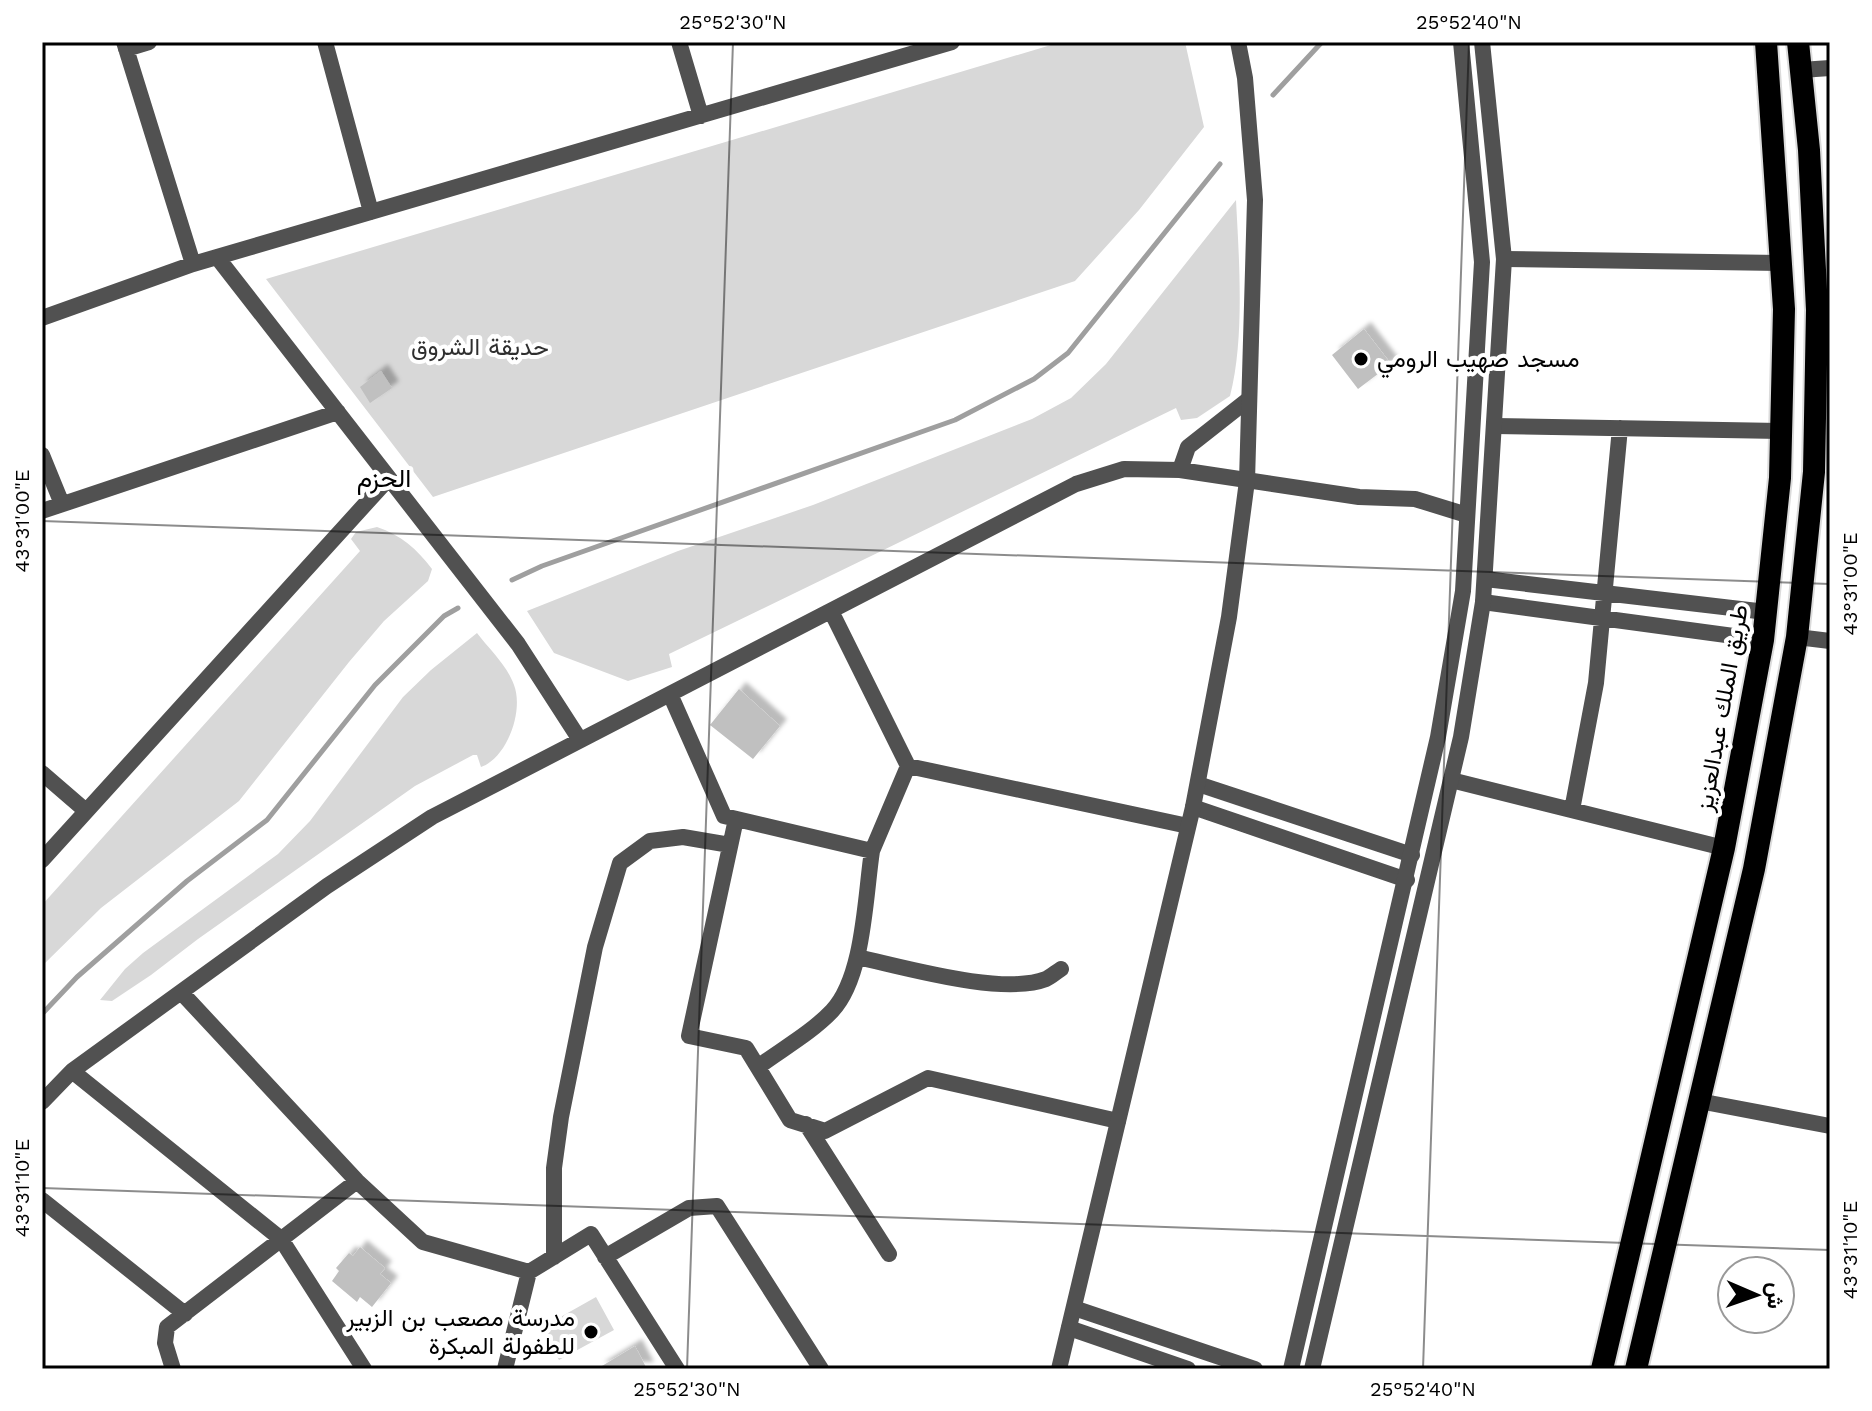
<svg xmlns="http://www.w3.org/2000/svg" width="1872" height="1411" font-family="'Work Sans',Vazirmatn,sans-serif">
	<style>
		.green { fill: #d8d8d8 }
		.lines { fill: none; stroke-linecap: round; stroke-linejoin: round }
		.stream { stroke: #9f9f9f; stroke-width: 5 }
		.building { fill: #c0c0c0; filter: url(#shadow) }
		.trunk-casing { stroke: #dbdbdb; stroke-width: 26 }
		.minor { stroke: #515151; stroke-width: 16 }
		.tertiary { stroke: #515151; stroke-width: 16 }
		.trunk { stroke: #000; stroke-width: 22 }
		.ticks { fill: none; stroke: #000; stroke-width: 2; stroke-opacity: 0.45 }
		.poi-dot { fill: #000; stroke: #fff; stroke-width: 3 }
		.labels { text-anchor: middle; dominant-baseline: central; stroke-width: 8; stroke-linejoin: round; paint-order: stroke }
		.park-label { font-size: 24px; fill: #2f2f2f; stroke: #fff }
		.poi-label { font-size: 24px; fill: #000; stroke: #fff; text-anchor: start }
		.street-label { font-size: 24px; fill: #000; stroke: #fff }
		.neighbourhood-label { font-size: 26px; fill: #000; stroke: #fff }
		.neatline { fill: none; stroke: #000; stroke-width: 3 }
		.ticks-label { font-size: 20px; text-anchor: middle; fill: #000 }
	</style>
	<defs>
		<filter id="shadow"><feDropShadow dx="7" dy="-7" stdDeviation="2" flood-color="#0004"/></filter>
	</defs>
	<rect width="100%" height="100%" fill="#fff"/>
	<path class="green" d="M1061 42H1185L1204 127 1139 210 1075 281 433 497 266 279Z
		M1236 200C1239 259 1245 338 1230 396L1197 418 1181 420 1176 408 669 654 672 667 628 681 554 653 527 611 678 551 813 505 1032 419 1071 398 1106 364Z
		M377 527C401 535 417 549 432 569L428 581 384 621 349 662 239 801 101 908 42 966V905L360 551 351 539 356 532Z
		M477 633C489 649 507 665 514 685 524 711 507 758 481 767L477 755H473L415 786 198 939 151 975 112 1001 100 1000 125 969 143 953 278 854 310 821 403 697 431 670Z
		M596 1297 614 1330 559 1360 541 1328Z"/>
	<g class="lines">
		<path class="stream" d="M1273 95 1322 42
			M512 580 542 566 955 420 1034 379 1068 353 1220 164
			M42 1014 77 977 187 881 267 820 375 685 444 616 458 608"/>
	</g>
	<path class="building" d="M1364 329 1391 364 1358 389 1332 355Z
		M381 371 392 388 370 403 360 387Z
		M739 689 780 726 753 759 710 725Z
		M360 1247 385 1268 380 1274 391 1283 372 1307 360 1297 357 1302 332 1281 339 1271 336 1268 349 1253 353 1256Z
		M635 1346 647 1369H597Z"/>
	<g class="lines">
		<defs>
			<path id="trunk" d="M1602 1369 1724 848 1763 640 1780 478 1784 309 1766 42
				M1636 1369 1754 869 1797 637 1814 472 1817 310 1809 150 1798 42"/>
		</defs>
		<use href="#trunk" class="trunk-casing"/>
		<path class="minor" d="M124 42 193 264
			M325 42 371 212
			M679 42 701 116
			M126 49 149 42
			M1801 70 1830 68
			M217 257 518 644 580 740
			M1504 259 1782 263
			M42 318 193 264 952 42
			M1495 426 1782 431
			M42 455 62 504
			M1180 470 1188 447 1249 399
			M42 511 338 412
			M1485 579 1766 612
			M1483 602 1763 640
			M831 611 908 766 1188 826
			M1797 637 1830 641
			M670 694 724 816 872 851 908 766
			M42 773 86 811
			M1451 780 1724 848
			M1198 784 1412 855
			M1193 807 1407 880
			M1572 810 1596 683 1620 428
			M736 819 689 1036 746 1048 790 1120 825 1131 928 1078 1118 1121
			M42 860 389 478
			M857 957C904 967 1002 996 1046 979 1051 977 1056 972 1061 969
			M181 992 357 1181 423 1242 529 1272
			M758 1067C782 1049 811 1033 832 1011 864 977 865 897 872 851
			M72 1071 281 1239 364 1369
			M1699 1101 1830 1126
			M42 1102 72 1071 327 886 432 817 1076 484 1124 469 1180 470 1359 497 1415 499 1467 515
			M806 1124 889 1254
			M42 1200 185 1314
			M554 1257V1168L561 1117 595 947 620 863 650 841 683 837 730 845
			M605 1257 689 1208 717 1206 821 1369
			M1074 1308 1255 1369
			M1069 1328 1188 1369
			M173 1369 165 1343 167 1327 357 1181
			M505 1369 529 1272 591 1234 677 1369"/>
		<path class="tertiary" d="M1059 1369 1193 807 1229 617 1247 481 1255 200 1245 78 1238 42
			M1291 1369 1438 737 1463 591 1482 262 1461 42
			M1312 1369 1461 737 1483 602 1504 259 1482 42"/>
		<use href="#trunk" class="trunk"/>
	</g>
	<path class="ticks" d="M42 521 1830 584M42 1188 1830 1250M687 1369 733 42M1423 1369 1469 42"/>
	<g class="poi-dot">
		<circle cx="1361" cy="359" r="8"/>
		<circle cx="591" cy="1332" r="8"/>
	</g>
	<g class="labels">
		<g class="park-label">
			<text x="480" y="347">حديقة الشروق</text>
		</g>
		<g class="poi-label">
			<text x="1377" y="359">مسجد صهيب الرومي</text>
			<text x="575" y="1318" text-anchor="end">مدرسة مصعب بن الزبير<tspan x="575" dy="28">للطفولة المبكرة</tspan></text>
		</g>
		<g class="street-label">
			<text transform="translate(1722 708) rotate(-80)">طريق الملك عبدالعزيز</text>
		</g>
		<g class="neighbourhood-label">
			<text x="384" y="478">الحزم</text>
		</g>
	</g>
	<rect width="1872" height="1411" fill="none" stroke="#ffffff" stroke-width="88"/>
	<g transform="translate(1756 1295) rotate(92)"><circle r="38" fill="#ffffff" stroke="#999999" stroke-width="2"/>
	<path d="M0-6L14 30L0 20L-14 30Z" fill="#000000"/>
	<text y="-12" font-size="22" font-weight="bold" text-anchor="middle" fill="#000000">ش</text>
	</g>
	<rect x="44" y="44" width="1784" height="1323" class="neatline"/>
	<g class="ticks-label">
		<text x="733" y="29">25°52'30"N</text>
		<text x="1469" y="29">25°52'40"N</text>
		<text transform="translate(22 521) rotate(-90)" y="7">43°31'00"E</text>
		<text transform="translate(1850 584) rotate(-90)" y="7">43°31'00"E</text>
		<text transform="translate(22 1188) rotate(-90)" y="7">43°31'10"E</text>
		<text transform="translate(1850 1250) rotate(-90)" y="7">43°31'10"E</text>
		<text x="687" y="1396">25°52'30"N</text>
		<text x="1423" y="1396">25°52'40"N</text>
	</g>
</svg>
